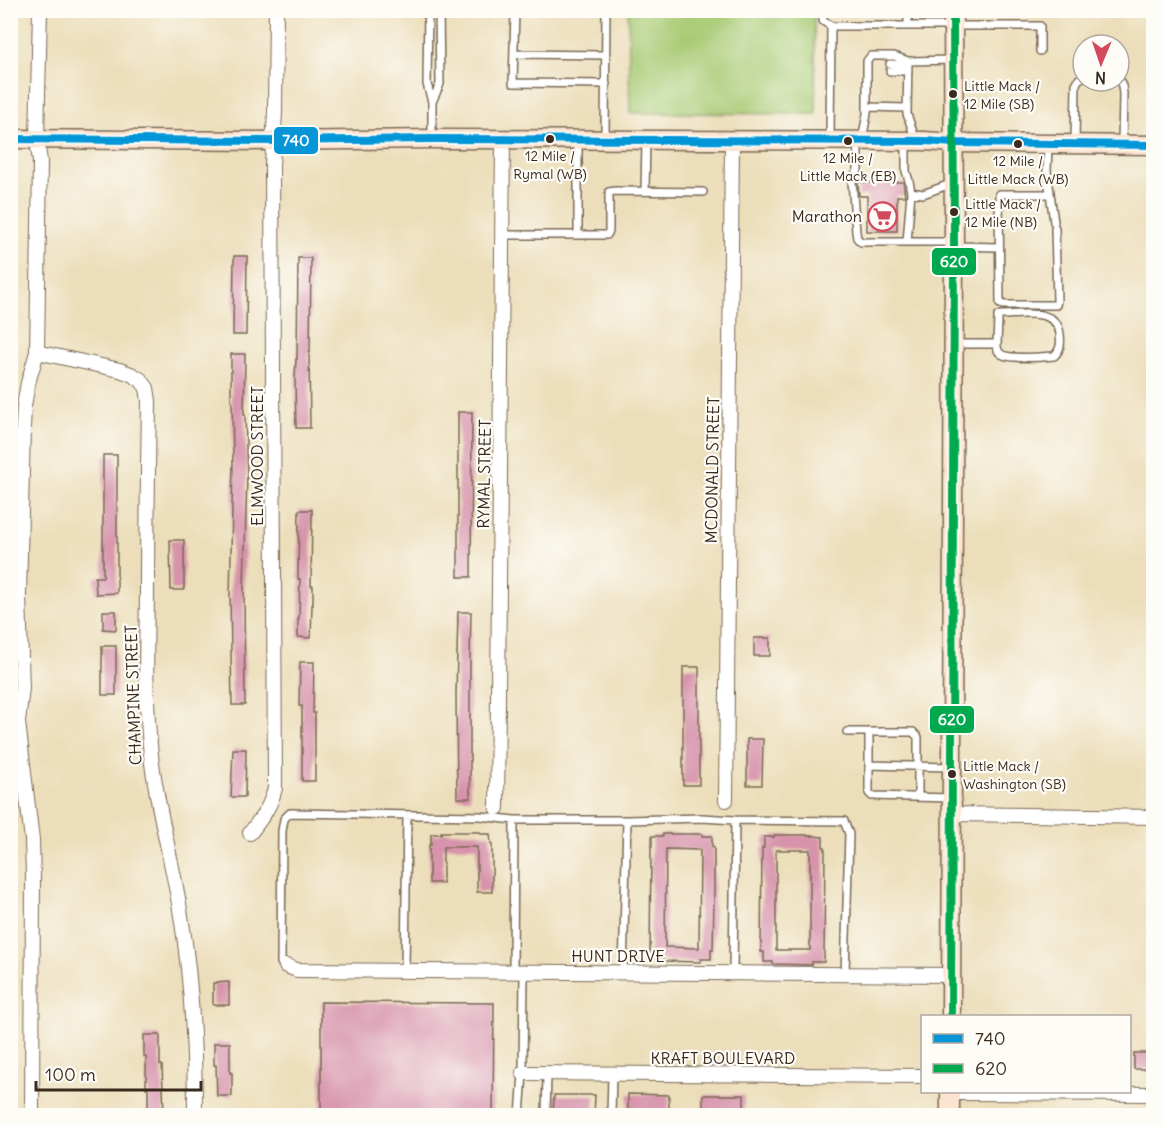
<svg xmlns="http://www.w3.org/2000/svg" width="1164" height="1126" font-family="Delius,sans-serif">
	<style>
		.green { fill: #a9cb74; stroke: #727a49; stroke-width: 1.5 }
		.building { fill: #d793ab; fill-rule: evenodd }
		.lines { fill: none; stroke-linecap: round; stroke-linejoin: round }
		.lane-casing { stroke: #796955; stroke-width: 10 }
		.street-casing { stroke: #796955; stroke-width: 16 }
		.secondary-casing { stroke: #796955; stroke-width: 21 }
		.lane { stroke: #fff; stroke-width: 7 }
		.street { stroke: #fff; stroke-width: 14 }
		.secondary { stroke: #fde4d0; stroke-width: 18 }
		.bus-1-casing { stroke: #fdfcf7; stroke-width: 12 }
		.bus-2-casing { stroke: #fdfcf7; stroke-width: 12 }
		.bus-1 { stroke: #0696d7; stroke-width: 8 }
		.bus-2 { stroke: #00a94e; stroke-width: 8 }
		.bus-dot { fill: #3b2a1e; stroke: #fdfcf7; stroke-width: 2 }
		.labels { text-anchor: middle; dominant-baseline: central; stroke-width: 4.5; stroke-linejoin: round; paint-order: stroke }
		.bus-label { font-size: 14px; fill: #3b2a1e; stroke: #fdfcf7; text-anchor: start }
		.poi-label { font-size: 16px; fill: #3b2a1e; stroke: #fdfcf7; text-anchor: end }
		.street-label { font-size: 16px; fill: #3b2a1e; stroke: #fdfcf7 }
		.line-badge { stroke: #fdfcf7; stroke-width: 2 }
		.badge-label { font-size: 16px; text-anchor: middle; font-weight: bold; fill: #fff }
	</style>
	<rect width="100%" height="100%" fill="#fdfcf7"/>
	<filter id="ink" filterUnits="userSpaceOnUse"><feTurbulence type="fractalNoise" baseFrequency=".0167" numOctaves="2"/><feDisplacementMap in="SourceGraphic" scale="12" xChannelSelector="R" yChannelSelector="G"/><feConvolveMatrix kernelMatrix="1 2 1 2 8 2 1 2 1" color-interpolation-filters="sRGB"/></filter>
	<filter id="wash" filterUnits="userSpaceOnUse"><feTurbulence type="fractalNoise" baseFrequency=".008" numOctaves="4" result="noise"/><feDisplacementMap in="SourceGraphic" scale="24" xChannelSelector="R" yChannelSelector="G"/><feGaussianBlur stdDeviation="1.35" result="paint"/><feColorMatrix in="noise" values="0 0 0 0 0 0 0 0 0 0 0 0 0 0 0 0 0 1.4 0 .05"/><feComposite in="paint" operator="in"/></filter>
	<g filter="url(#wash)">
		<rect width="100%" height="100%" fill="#ecdeba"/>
		<path class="green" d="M628 11H814L816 114 630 113Z"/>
		<g id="blocks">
			<path class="building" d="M858 182H903L905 196H897V231H867V196H859Z
				M234 256H247L246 335H233Z
				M298 258H311L310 352H309L310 428H296L295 378 296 359H297Z
				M231 354H245L244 415H245L247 475 244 586 245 705H232L230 597 233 463 232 401H231Z
				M458 412H472L471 577H458Z
				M103 455H117V593L96 594 95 577H103Z
				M299 510H312L311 586H313V605H312L311 638 298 637V619H299L300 579H298Z
				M170 540H184V590H171Z
				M103 611H116V630L103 629Z
				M458 612H471L470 658V798H457L456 695Z
				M754 638H770V656H754Z
				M102 646H116V695H102Z
				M300 662H314L313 713H315V781H302V706H299Z
				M683 667H699V785H683Z
				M747 739H763L762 785H747Z
				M233 749H246L245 797H231Z
				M441 832H480V834H490L491 844H492V892H477V847H443V883H429V845H431V834H441Z
				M663 834H702V836H712V847H714V899L713 950 711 949V959H701V962L662 961 663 959 650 958 651 846H652V836H663ZM666 849 700 850 699 948 665 947Z
				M774 835H813L812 836 823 837V847H825L824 962H812V965L773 964V962H764V952H761L762 848H764V837H774ZM776 850H810V950H776Z
				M229 982V1005H213V983Z
				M321 1002 494 1003 493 1116H321Z
				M144 1035H160V1065H162L164 1113 148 1114V1088H146V1057H144Z
				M214 1043H230V1073H232V1096H217L216 1065H214Z
				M1134 1053H1152V1069H1134Z
				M628 1094 669 1095V1116H628Z
				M554 1095H595L594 1116H553Z
				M703 1095H744V1116H703Z"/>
		</g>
	</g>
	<g filter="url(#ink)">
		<use href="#blocks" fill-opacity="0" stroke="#796955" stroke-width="1.5"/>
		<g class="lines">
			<defs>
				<path id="lane" d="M428 10 427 84 432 102V139
					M515 10 513 83 606 84
					M823 10V21L831 26
					M908 10V26H1040V51
					M514 54 606 55
					M908 61 907 114 915 138
					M890 64 908 65
					M890 71H908
					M1119 78 1122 86 1123 94 1122 144
					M432 102 440 84 439 10
					M867 107 907 108
					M605 137 606 10
					M830 139 831 26H908
					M862 140 867 114V61L871 56H894L908 61 953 60
					M858 143V170L852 181 856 232 857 238 861 242H954
					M906 143V171L909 181 911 192 907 242
					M1075 143 1076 84 1079 79 1083 77
					M1048 146 1047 171 1054 222
					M645 191 646 140
					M911 192 923 194 953 183
					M1050 194H999L1000 304 1003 305H1056L1057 301 1055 228
					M502 235H607L609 231V192L615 191 703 192
					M578 235V140
					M954 246 999 247
					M955 344H997C997 347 997 351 1000 353 1006 360 1044 357 1054 356 1061 350 1061 343 1060 334 1057 307 1020 315 1001 315L998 316V319L997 344
					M847 732H869
					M869 765 950 767
					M918 797V737L913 732H869V793L872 796 951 798
					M286 966 281 963 282 831 284 819 290 813 480 816 514 820H627L702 818 735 820 844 821 849 834 845 974
					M405 971 407 815
					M513 972 514 820
					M623 972 627 820
					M733 972 735 820
					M520 1116 523 1073 524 973
					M546 1116 547 1074
					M611 1116 612 1074"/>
				<path id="street" d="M37 352 120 370 133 375 141 380 147 388 149 401C148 466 147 531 147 596 146 649 145 703 151 755 157 810 173 862 181 916 192 982 195 1049 195 1116
					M726 800 732 141
					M497 808 503 140
					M951 814 1154 817
					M250 833C263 816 270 808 275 788L272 165 275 112 276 10
					M286 966 297 970 951 975
					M523 1073 922 1076
					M950 1093 1154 1094
					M32 1116 33 876 32 840 18 722 22 688 19 596 23 428 24 406 28 383 37 352 40 162 37 139 40 10"/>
				<path id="secondary" d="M10 139 273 141 432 139 925 141 954 143 1154 145
					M951 1016 954 246 953 10
					M950 1116V1092"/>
			</defs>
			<use href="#lane" class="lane-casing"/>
			<use href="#street" class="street-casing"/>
			<use href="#secondary" class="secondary-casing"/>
			<use href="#lane" class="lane"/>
			<use href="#street" class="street"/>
			<use href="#secondary" class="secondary"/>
			<defs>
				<path id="bus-1" d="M10 139 273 141 432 139 925 141 954 143 1154 145"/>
				<path id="bus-2" d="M951 1016 954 246 953 10"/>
			</defs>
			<use href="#bus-1" class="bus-1-casing"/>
			<use href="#bus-2" class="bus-2-casing"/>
			<use href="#bus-1" class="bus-1"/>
			<use href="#bus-2" class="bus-2"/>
		</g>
	</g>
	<defs>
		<symbol id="supermarket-ring" viewBox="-11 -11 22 22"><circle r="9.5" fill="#fdfcf7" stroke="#d1495b" stroke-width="1.5"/><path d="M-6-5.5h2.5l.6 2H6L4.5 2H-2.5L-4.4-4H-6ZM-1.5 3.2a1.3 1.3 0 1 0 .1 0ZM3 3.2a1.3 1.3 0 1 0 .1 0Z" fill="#d1495b"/></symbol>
	</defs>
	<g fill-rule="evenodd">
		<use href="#supermarket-ring" x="866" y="200" width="33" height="33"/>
	</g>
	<g class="bus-dot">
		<circle cx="953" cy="94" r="5"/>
		<circle cx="550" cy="139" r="5"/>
		<circle cx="848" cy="141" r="5"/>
		<circle cx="1018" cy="144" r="5"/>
		<circle cx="954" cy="212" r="5"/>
		<circle cx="952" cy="774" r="5"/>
	</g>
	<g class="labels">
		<g class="bus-label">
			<text x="964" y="86">Little Mack /<tspan x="964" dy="18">12 Mile (SB)</tspan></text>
			<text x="550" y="156" text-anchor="middle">12 Mile /<tspan x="550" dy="18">Rymal (WB)</tspan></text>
			<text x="848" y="158" text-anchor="middle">12 Mile /<tspan x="848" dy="18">Little Mack (EB)</tspan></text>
			<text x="1018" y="161" text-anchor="middle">12 Mile /<tspan x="1018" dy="18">Little Mack (WB)</tspan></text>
			<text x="965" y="204">Little Mack /<tspan x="965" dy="18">12 Mile (NB)</tspan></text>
			<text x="963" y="766">Little Mack /<tspan x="963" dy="18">Washington (SB)</tspan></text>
		</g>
		<g class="poi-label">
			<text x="862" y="216">Marathon</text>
		</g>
		<g class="street-label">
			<text transform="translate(257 456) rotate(-90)">ELMWOOD STREET</text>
			<text transform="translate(712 470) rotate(-89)">MCDONALD STREET</text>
			<text transform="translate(484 474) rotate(-89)">RYMAL STREET</text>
			<text transform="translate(133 695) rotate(-92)">CHAMPINE STREET</text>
			<text x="618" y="956">HUNT DRIVE</text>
			<text x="723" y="1058">KRAFT BOULEVARD</text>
		</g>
	</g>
	<g class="line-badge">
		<rect x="273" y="126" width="46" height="29" rx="6" fill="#0696d7"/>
		<rect x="931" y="247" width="46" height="29" rx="6" fill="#00a94e"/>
		<rect x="929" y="705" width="46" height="29" rx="6" fill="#00a94e"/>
	</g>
	<g class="badge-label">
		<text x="296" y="146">740</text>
		<text x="954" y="267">620</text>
		<text x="952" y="725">620</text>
	</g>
	<rect width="1164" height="1126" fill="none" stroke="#fdfcf7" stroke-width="36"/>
	<rect x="921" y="1015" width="210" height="78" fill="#fdfcf7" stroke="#afa8a0" stroke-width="1.5"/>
	<rect x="933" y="1034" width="30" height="9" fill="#0696d7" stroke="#afa8a0" stroke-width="1.5"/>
	<text x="975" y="1045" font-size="18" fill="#3b2a1e">740</text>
	<rect x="933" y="1064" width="30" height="9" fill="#00a94e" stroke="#afa8a0" stroke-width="1.5"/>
	<text x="975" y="1075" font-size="18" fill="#3b2a1e">620</text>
	<g transform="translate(1101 63) rotate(182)"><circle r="28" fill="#fdfcf7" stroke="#afa8a0" stroke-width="1.5"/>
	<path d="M0-4.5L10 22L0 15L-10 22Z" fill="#d1495b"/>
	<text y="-9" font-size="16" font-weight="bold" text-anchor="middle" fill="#3b2a1e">N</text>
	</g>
	<path d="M36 1081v9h165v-9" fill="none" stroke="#3b2a1e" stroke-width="3"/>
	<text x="45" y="1081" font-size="18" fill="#3b2a1e" stroke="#fdfcf7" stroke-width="4.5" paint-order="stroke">100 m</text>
</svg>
